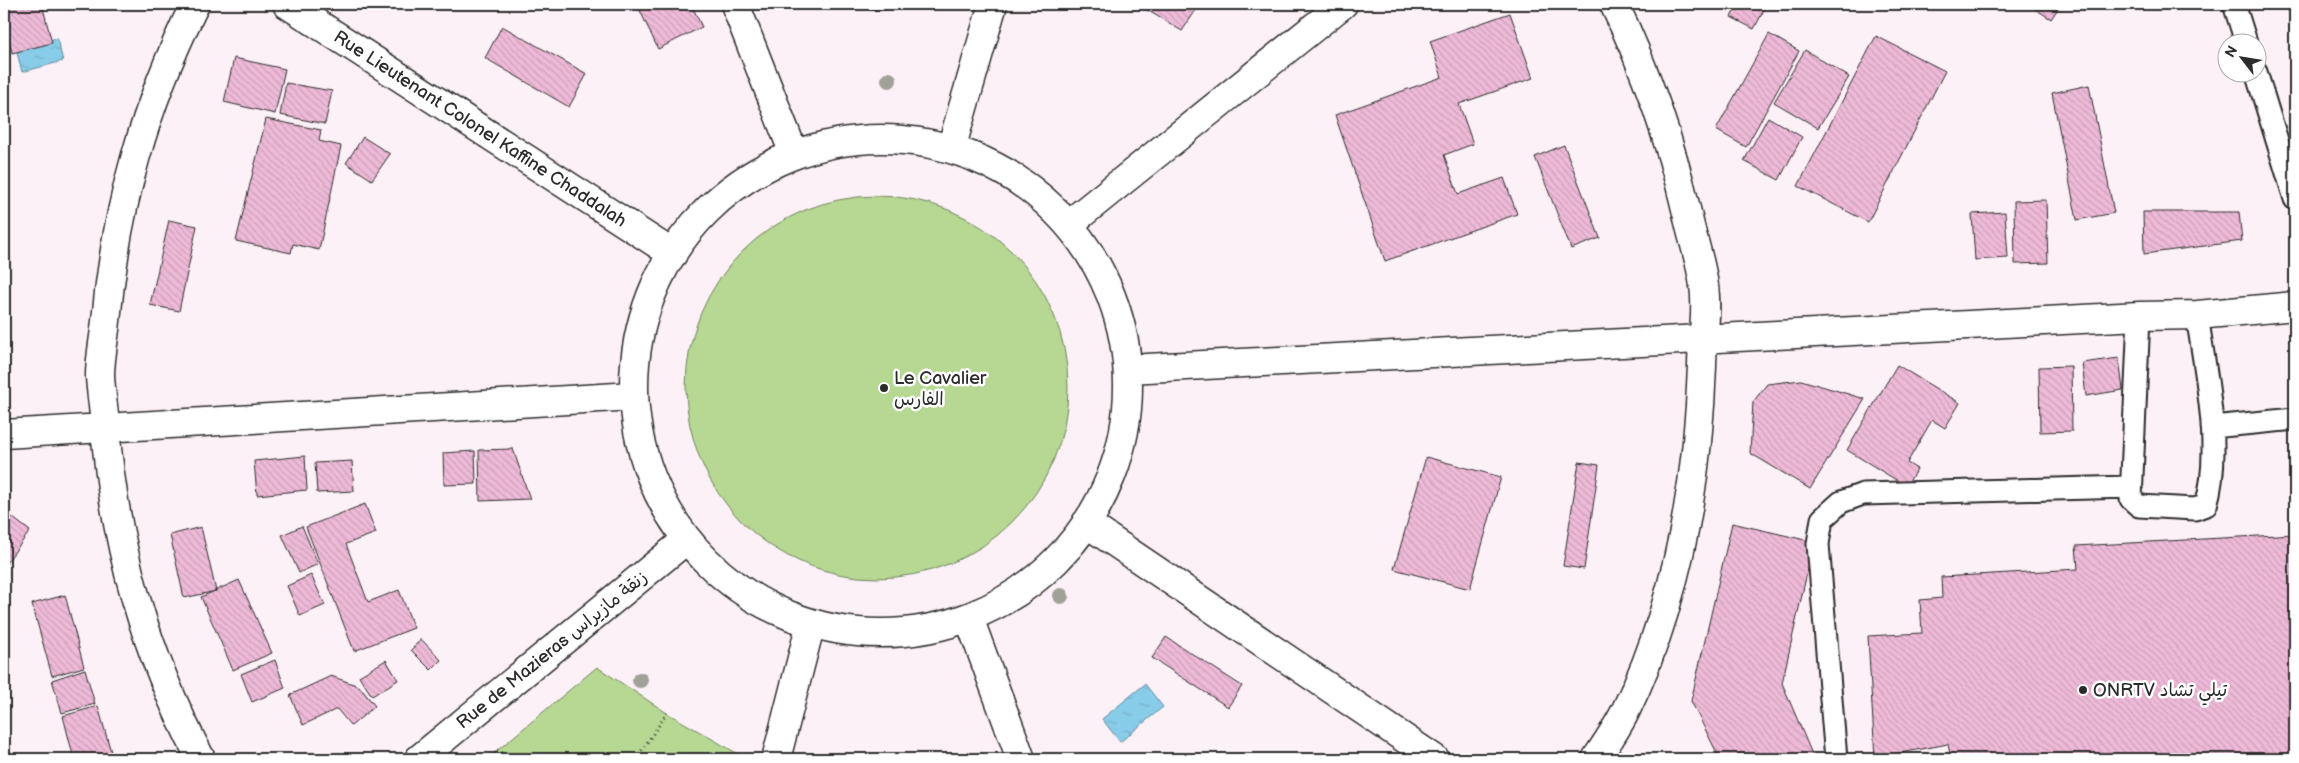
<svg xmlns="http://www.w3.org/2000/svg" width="2299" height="763" font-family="'Balsamiq Sans','Playpen Sans Arabic',sans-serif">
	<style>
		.green { fill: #b6d892; stroke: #70825e }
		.water { fill: url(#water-ripples); stroke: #628c9c }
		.building { fill: url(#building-back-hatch); stroke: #2b2b2b }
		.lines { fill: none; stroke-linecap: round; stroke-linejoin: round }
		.lane-casing { stroke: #2b2b2b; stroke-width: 25 }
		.street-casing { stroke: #2b2b2b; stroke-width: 31 }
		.path { stroke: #2b2b2b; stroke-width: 3; stroke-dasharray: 1 4; stroke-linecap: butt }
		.lane { stroke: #fff; stroke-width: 21 }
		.street { stroke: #fff; stroke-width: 28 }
		.tree { fill: #a0a198 }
		.poi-dot { fill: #2b2b2b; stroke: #fff; stroke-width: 2 }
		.labels { text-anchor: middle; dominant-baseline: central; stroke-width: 5; stroke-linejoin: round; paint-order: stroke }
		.street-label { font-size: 18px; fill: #2b2b2b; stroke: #fff }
		.poi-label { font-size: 18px; fill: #2b2b2b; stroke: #fff; text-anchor: start }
	</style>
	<defs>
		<pattern id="water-ripples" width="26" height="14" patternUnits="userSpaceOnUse" patternTransform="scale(1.25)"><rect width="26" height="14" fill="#87cce8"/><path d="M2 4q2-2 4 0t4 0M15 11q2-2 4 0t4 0" fill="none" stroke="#75afc7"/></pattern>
		<pattern id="building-back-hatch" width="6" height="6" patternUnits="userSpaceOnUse" patternTransform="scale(1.25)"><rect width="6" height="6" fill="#eebad7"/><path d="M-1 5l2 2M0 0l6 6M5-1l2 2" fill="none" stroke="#cca0b9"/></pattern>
	</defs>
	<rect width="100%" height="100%" fill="#fcf1f7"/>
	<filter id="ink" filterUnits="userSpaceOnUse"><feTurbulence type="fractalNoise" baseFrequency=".02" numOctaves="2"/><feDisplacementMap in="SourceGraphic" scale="10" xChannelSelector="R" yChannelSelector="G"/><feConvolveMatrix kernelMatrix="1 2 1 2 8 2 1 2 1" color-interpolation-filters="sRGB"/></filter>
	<g filter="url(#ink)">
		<path class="green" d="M686 387a191 191 0 1 1 382 0a191 191 0 1 1-382 0Z
			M597 667 667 713 740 755 739 759H487Z"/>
		<path class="water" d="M57 38 63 61 22 72 16 49Z
			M1145 684 1163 707 1120 742 1102 719Z"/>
		<path class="building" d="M4 4H42L52 43 12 53 4 19Z
			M637 4H691L702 27 658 49Z
			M869 4H908V9L869 10Z
			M1137 4H1200L1182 31Z
			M1738 4H1767L1754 29 1731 17Z
			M2027 4H2061L2051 19Z
			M2287 4H2295V35Z
			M1510 13 1533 78 1459 104 1473 144 1444 155 1458 194 1504 178 1517 214 1385 261 1335 115 1442 77 1430 41Z
			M502 26 587 74 569 107 485 58Z
			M1769 34 1799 51 1746 147 1716 130Z
			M1876 36 1945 71 1868 222 1798 186Z
			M1805 50 1849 77 1818 128 1774 102Z
			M234 58 285 69 275 114 224 102Z
			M286 83 332 91 325 124 280 115Z
			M2089 85 2114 213 2077 220 2052 93Z
			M1768 117 1802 137 1779 180 1744 161Z
			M266 119 321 130 319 141 341 146 319 250 293 244 291 253 236 241Z
			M363 137 390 154 372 180 346 163Z
			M1564 145 1600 238 1571 249 1535 157Z
			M2046 200 2048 263 2015 264 2014 201Z
			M2005 212 2008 258 1975 260 1972 214Z
			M2143 212H2239L2242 241 2144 254Z
			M169 220 197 226 179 311 150 305Z
			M2119 358 2123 390 2086 396 2082 363Z
			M1897 365 1960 403 1945 428 1932 420 1907 463 1917 469 1906 486 1847 450Z
			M2071 366 2072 431 2040 432 2039 367Z
			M1801 380 1865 399 1810 489 1750 453 1753 402 1767 384Z
			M513 449 530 499 480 501 479 450Z
			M475 451 476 484 444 485 443 453Z
			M305 456 307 490 257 495 254 461Z
			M1426 457 1501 477 1470 589 1394 569Z
			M352 461 354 491 317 493 315 463Z
			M1579 462 1599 465 1584 569 1563 566Z
			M365 504 376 533 346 544 368 602 399 590 414 628 354 651 306 527Z
			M4 511 30 531 4 566Z
			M1732 523 1814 542 1782 683 1814 759H1720L1691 701Z
			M302 526 318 564 299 573 282 535Z
			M201 527 216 591 184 598 170 535Z
			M2295 534V759H1951L1948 744 1875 758 1868 636 1922 633 1920 600 1942 598 1941 577 2078 569 2076 546Z
			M311 575 325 605 300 616 287 586Z
			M239 580 272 653 233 670 201 597Z
			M65 595 84 667 52 676 32 604Z
			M1166 637 1242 686 1228 707 1152 658Z
			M421 639 441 660 431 670 411 650Z
			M275 660 285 688 252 702 241 674Z
			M386 660 398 680 372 696 359 676Z
			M85 669 95 704 62 713 52 680Z
			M331 676 359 686 375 706 351 726 337 709 303 725 290 695Z
			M98 706 113 759H74L63 716Z"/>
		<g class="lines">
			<defs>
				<path id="lane" d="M2234 4 2246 42
					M2256 72 2295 199
					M2139 316 2131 499 2139 506 2195 509 2206 505C2223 451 2205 371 2197 315
					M2212 427 2295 419
					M1836 759 1818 544 1822 519 1841 502 1863 494 2130 487"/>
				<path id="street" d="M195 4C144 107 116 207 106 321 104 340 100 358 100 376 101 393 104 410 105 427 115 547 145 653 201 759
					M287 4 673 254
					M735 4 794 154
					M634 386a247 247 0 1 1 494 0a247 247 0 1 1-494 0Z
					M951 149 993 4
					M1069 224 1343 4
					M1128 369 2139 316 2197 315 2295 306
					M4 434 633 396
					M1086 523 1435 759
					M969 618 1021 759
					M419 759 686 540
					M776 759 811 623
					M1596 759C1606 744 1617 728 1625 712 1678 603 1698 485 1702 366 1702 340 1708 312 1704 286 1701 261 1692 238 1687 213 1670 140 1647 72 1614 4"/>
			</defs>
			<use href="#lane" class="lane-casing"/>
			<use href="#street" class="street-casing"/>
			<path class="path" d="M497 750 512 759
				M636 759 667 713"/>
			<use href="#lane" class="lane"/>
			<use href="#street" class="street"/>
		</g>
		<g class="tree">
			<circle cx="889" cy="80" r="8"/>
			<circle cx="1061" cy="596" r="8"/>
			<circle cx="640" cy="680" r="8"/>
		</g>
	</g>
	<g class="poi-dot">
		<circle cx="884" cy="388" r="5"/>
		<circle cx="2083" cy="690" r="5"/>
	</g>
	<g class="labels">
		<g class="street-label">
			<text transform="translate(480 129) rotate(33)">Rue Lieutenant Colonel Kaffine Chaddalah</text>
			<text transform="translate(552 650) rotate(-39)">Rue de Mazieras زنقة مازيراس</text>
		</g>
		<g class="poi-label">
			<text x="894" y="378">Le Cavalier<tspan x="894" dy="21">الفارس</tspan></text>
			<text x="2093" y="690">ONRTV تيلي تشاد</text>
		</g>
	</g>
	<rect width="2299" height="763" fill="none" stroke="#fff" stroke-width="20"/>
	<rect x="10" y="10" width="2279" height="743" fill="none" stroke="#2b2b2b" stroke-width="2" filter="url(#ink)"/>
	<g transform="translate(2242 58) rotate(301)"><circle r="24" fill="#ffffff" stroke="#aaaaaa"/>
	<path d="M0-4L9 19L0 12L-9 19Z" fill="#2b2b2b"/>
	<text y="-8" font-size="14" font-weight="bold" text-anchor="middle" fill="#2b2b2b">N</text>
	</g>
</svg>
